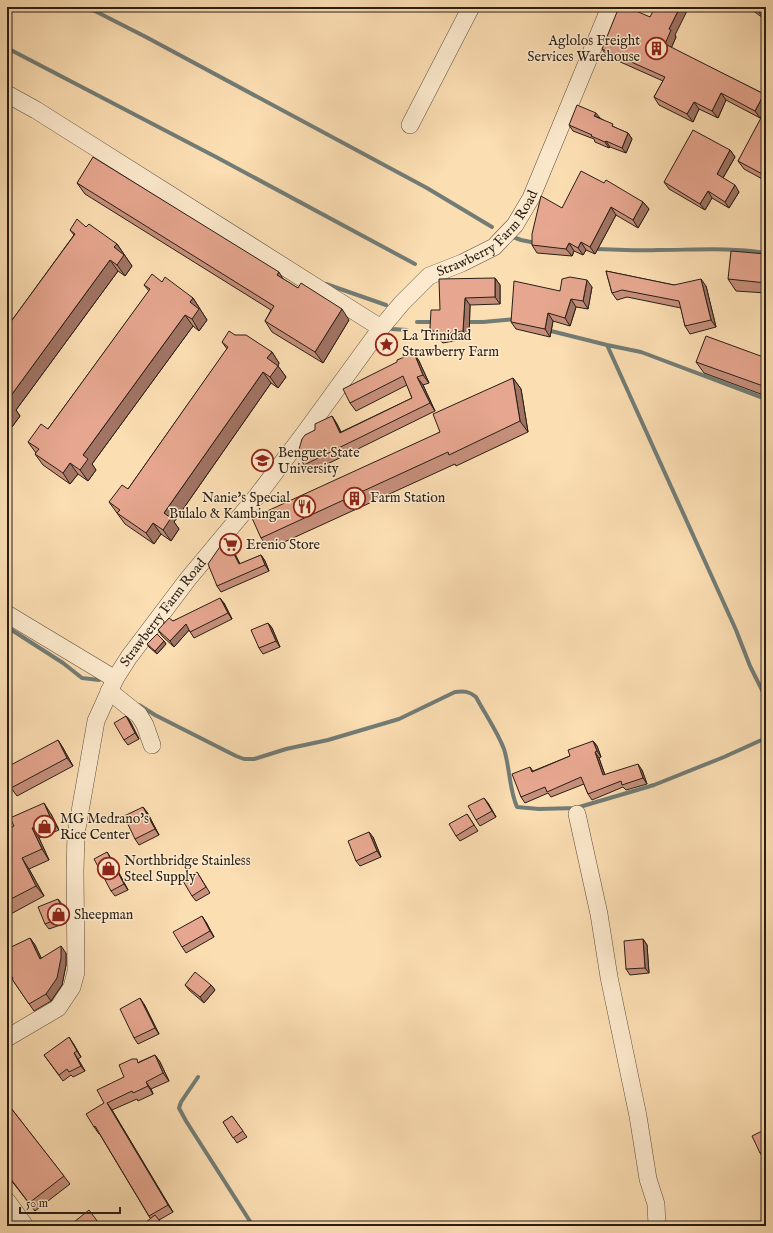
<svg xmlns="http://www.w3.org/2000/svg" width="773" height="1233" font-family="'IM FELL English',serif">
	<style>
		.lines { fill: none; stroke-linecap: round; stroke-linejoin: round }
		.stream { stroke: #727c76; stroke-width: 4 }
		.minor-casing { stroke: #5d4e3c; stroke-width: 18 }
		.minor { stroke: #fdeace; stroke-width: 17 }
		.wall { fill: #c68f7b; stroke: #281e15 }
		.shaded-wall { fill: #a17464; stroke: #281e15 }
		.building { fill: #e6a68f; stroke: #281e15 }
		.labels { text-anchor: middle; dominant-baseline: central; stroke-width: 3; stroke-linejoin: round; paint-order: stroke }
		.poi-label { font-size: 14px; fill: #281e15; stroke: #fdeace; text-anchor: start }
		.street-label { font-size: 14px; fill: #281e15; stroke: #fdeace }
	</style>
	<rect width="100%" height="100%" fill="#fcdeb3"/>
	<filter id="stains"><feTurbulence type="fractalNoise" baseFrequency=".005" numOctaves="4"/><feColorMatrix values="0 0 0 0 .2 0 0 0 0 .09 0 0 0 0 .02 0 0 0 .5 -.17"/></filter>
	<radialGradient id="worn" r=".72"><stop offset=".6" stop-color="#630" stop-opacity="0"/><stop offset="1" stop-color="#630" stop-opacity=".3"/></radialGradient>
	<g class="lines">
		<path class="stream" d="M87 7 146 37 427 188 492 227
			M7 48 218 158 415 264
			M510 236 521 240 536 243
			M593 249C614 249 636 251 658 250 694 250 730 247 766 253
			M326 284 386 305
			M417 322H435
			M464 322H483L515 319
			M392 329 407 330
			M547 330 607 345 641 352 766 399
			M607 345 736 630 750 666 766 698
			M7 627 63 663 82 678 99 680
			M139 705 155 715 236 756 244 759H254L286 749 328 740 399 719 455 692C464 691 469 691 476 697 485 714 497 731 504 749 510 768 509 789 517 807L539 809 576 808 654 785 724 757 766 738
			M198 1077 181 1102 179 1108 186 1121 253 1226"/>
		<defs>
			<g id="minor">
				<path d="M7 94 36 110 381 328"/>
				<path d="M410 125 471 7"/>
				<path d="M7 614 115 679"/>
				<path d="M109 691 139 715 145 725 152 745"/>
				<path d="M577 814 599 914 609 977 638 1116 648 1179 656 1204 657 1226"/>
				<path id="s1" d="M7 1038 58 1008 72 987 76 972 75 871 76 834 96 721 115 679 129 657 188 579 257 496 304 434 381 328 402 303 429 276 462 263 494 247 515 225 531 198 610 7"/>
				<path d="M7 1201 25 1226"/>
			</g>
		</defs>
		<use href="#minor" class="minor-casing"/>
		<use href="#minor" class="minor"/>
	</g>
	<path class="wall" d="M748 7H766L763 18Z
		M650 17 675 35 676 37 671 48 764 94 766 97V108L760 118 726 100 718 118 699 109 693 122 659 105 654 97 663 81 607 56 602 49Z
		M600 118 616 128 628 133 632 139 626 153 610 147 609 148 595 142 594 139 573 131 569 125Z
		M766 118V181L744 169 738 161Z
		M730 150 735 157 723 178 739 192 729 208 712 198 705 210 669 189 664 182Z
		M77 183 283 279 349 320 323 363 272 332 265 321 271 310 85 194Z
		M604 183 643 202 649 209 638 228 616 215 595 254 586 250 583 255 574 251 572 256 537 253 532 245 562 208Z
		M86 227 117 244 132 266 125 276 118 271 16 410 20 416 12 427 7 423V327L74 235 70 230Z
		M766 254V293L736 291 728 279Z
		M606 271 674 285 706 286 716 327 690 334 685 326 681 308 627 297 617 300 612 293Z
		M495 278 500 285V304L470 305 469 338 443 343 435 336 430 328 440 310Z
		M162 282 193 298 207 320 199 331 193 326 92 464 96 470 88 481 78 474 70 484 43 465 35 454 36 453 28 442 48 429 149 291 144 285Z
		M592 287 588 309 576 307 570 326 553 321 550 337 516 329 511 322 560 291Z
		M235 335 272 352 279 363 278 366 286 377 278 388 271 383 174 522 179 529 171 541 161 534 154 544 125 524 109 502 128 489 227 349 222 342Z
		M414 353 419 361 429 383 423 385 435 411 309 473 304 465 315 430 332 416 337 424 341 432 412 398 407 385 356 411 350 403Z
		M766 358V396L704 373 696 362Z
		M513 378 521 389 528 432 456 466 455 464 269 549 261 538 440 432Z
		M226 538 230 544 240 564 261 555 265 561 269 571 221 592 217 586Z
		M224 603 232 619 194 638 189 630 174 647 162 636 158 630 173 621Z
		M268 623 272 628 280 647 263 654 259 648Z
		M164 641 166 644 157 654 149 647 147 644Z
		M126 716 130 721 139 739 128 745 124 740Z
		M58 740 63 748 73 766 17 796 11 788Z
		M593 741 597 746 601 757 599 758 605 775 642 770 647 784 626 790 623 787 592 800 588 794 584 784 551 797 548 793 525 803 521 797 530 767 533 771 570 756Z
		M488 803 496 817 480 826 476 820Z
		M147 812 159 835 139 845 135 839Z
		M51 814 59 830 39 838 49 860 29 869 44 896 7 916V830Z
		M467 814 478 831 460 841 456 836Z
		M373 837 381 857 360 866 356 861Z
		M111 858 128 890 115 896 111 891Z
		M197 872 210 893 196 901 192 896Z
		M62 904 65 912 66 923 49 929 45 924Z
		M206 922 214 937 186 953 182 947Z
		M30 938 35 945 41 958 66 953V965L62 985 51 1001 34 1011 12 979H13Z
		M643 939 647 945 649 973 630 975 626 969Z
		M185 985H211L215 990 204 1003 189 990Z
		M144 1004 159 1034 138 1044 134 1038Z
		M7 1021 9 1025 7 1027Z
		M73 1043 81 1057 78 1059 85 1071 73 1077 71 1075 63 1081 44 1055Z
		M155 1055 160 1062 169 1081 151 1089 153 1094 138 1101 137 1099 112 1110 173 1212 159 1220 150 1218 99 1133V1134L94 1127 104 1103 124 1077 139 1062Z
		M7 1103 70 1184 35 1211 7 1175Z
		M232 1116 247 1137 237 1143 223 1122Z
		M766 1129V1161L760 1153Z"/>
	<path class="shaded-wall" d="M680 7H689L675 35 676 37 670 51 665 44 669 29Z
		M760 7H766V14L763 18 758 11Z
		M721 93 726 100 718 118 712 111Z
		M764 94 766 97V108L760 118 755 111Z
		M694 102 699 109 693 122 687 114Z
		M596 113 600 118 594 116Z
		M628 133 632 139 626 153 622 148Z
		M606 141 610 147 609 148 605 142Z
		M730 150 735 157 721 181 717 174Z
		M735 185 739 192 729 208 725 202Z
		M708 191 712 198 705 210 700 204Z
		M643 202 649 209 638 228 633 220Z
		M611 207 616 215 595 254 590 247Z
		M581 242 586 250 583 255 578 248Z
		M569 243 574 251 572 256 566 249Z
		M117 244 132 266 125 276 117 265 114 247Z
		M110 260 118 271 16 410 20 416 12 427 7 419V401Z
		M279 272 286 284 277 275Z
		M495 278 500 285V304L495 297Z
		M701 279 706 286 716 327 711 320Z
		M587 280 592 287 588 309 583 301Z
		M193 298 207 320 199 331 192 319 190 302Z
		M465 298 470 305 469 338 463 331Z
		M571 299 576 307 570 326 565 318Z
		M342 309 349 320 323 363 315 352Z
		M548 313 553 321 550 337 545 329Z
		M185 315 193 326 92 464 96 470 88 481 80 470 83 455Z
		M272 352 279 363 278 366 286 377 278 388 270 377 267 358Z
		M414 353 419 361 429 383 423 375Z
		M263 372 271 383 174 522 179 529 171 541 163 530 164 513Z
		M417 377 423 385 435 411 430 403Z
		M513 378 521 389 528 432 520 421Z
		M332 416 337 424 345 441 340 433Z
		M70 463 78 474 70 484 63 473Z
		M153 523 161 534 154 544 146 533Z
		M226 538 230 544 243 570 239 564Z
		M261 555 265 561 269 571 265 565Z
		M220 598 224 603 232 619 228 613Z
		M268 623 272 628 280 647 276 641Z
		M186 624 190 629 174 647 170 641Z
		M164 641 166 644 157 654 155 651Z
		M126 716 130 721 139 739 135 733Z
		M58 740 63 748 73 766 67 758Z
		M593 741 597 746 601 757 597 751Z
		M595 752 599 758 607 781 603 775Z
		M638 764 642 770 647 784 643 778Z
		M484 798 488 803 496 817 492 811Z
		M44 803 51 814 59 830 51 819Z
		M143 807 147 812 159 835 155 829Z
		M32 828 39 838 49 860 42 849Z
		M369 832 373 837 381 857 377 851Z
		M107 852 111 858 128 890 124 884Z
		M22 858 29 869 44 896 36 886Z
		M58 899 62 904 65 912 66 923 62 917Z
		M202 916 206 922 214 937 210 931Z
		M30 938 35 945 45 966 40 959Z
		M643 939 647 945 649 973 645 968Z
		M61 946 66 953V965L62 985 51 1001 46 994Z
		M211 985 215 990 204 1003 200 997Z
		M140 998 144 1004 159 1034 155 1028Z
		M69 1037 73 1043 81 1057 77 1051Z
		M74 1053 78 1059 85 1071 81 1066Z
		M155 1055 160 1062 169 1081 163 1073Z
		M146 1082 151 1089 153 1094 148 1086Z
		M107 1103 112 1110 173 1212 168 1205Z"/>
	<path class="building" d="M619 7H627L650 17 655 7H680L669 29 671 30 665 44 764 94 755 111 721 93 712 111 694 102 687 114 654 97 665 77 602 49Z
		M753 7H760L758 11Z
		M577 105 596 113 594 116 613 124 612 126 628 133 622 148 606 141 605 142 591 136 592 135 569 125Z
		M762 116 766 118V176L738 161Z
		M693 130 730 150 717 174 735 185 725 202 708 191 700 204 664 182Z
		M93 157 279 272 277 275 298 288 301 283 342 309 315 352 265 321 274 306 77 183Z
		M581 171 604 183 606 180 643 202 633 220 611 207 590 247 581 242 578 248 569 243 566 249 532 245V234L541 196 562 208Z
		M77 219 86 227 89 224 117 244 114 247 124 255 117 265 110 260 7 401 12 405 7 412V327L75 234 70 230Z
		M731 251 766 254V283L728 279Z
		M606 271 674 285 701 279 711 320 685 326 679 301 622 290 612 293Z
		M152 274 162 282 165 277 193 298 190 302 199 309 192 319 185 315 83 455 88 459 80 470 70 463 63 473 35 454 39 449 28 442 41 424 48 429 150 289 144 285Z
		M570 277 587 280 583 301 571 299 565 318 548 313 545 329 511 322 514 281 560 291 562 279Z
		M495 278V297L465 298 463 331 438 335 430 328 431 310H440L439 279Z
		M229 331 235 335H246L272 352 267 358 278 366 270 377 263 372 164 513 171 518 163 530 153 523 146 533 117 513 120 510 109 502 122 485 128 489 228 347 222 342Z
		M706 336 766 358V387L696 362Z
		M414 353 423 375 417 377 430 403 304 465 298 453 302 439 305 435 315 430V424L332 416 340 433 412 398 403 376 350 403 343 389 397 362V360Z
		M513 378 520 421 449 455 448 452 261 538 252 518 440 432 433 414Z
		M226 538 239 564 261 555 265 565 217 586 208 564Z
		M220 598 228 613 190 632 186 624 170 641 158 630 169 618 173 621Z
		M268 623 276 641 259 648 251 630Z
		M157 634 164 641 155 651 147 644Z
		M126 716 135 733 124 740 114 723Z
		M58 740 67 758 11 788 7 781V767Z
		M593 741 597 751 595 752 603 775 638 764 643 778 622 785 621 781 588 794 581 777 547 792 545 787 521 797 512 774 530 767 532 772 570 756 568 750Z
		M484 798 492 811 476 820 468 806Z
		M44 803 51 819 32 828 42 849 22 858 36 886 7 901V830L14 826 10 818Z
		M143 807 155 829 135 839 124 816Z
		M467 814 474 825 456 836 449 824Z
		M369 832 377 851 356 861 348 841Z
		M107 852 124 884 111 891 94 859Z
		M197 872 206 887 192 896 183 881Z
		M58 899 61 906 62 917 45 924 38 907Z
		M202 916 210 931 182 947 173 932Z
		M30 938 40 959 61 946V958L57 978 46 994 29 1004 12 979H13L7 966V949Z
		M643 939 645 968 626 969 624 941Z
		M195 972 211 985 200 997 185 985Z
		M140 998 155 1028 134 1038 120 1009Z
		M69 1037 77 1051 74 1053 81 1066 69 1072 67 1069 59 1075 44 1055Z
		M155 1055 163 1073 146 1082 148 1086 133 1093 132 1091 107 1103 168 1205 149 1216 95 1126 94 1127 86 1114 104 1103 97 1090 124 1077 119 1065 132 1059H137L138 1063Z
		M7 1103 64 1176 29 1203 7 1174Z
		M232 1116 243 1131 233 1138 223 1122Z
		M766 1129V1150L760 1153 752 1136Z
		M89 1210 101 1226H69Z
		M155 1215 164 1226H141Z"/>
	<defs>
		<symbol id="building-ring" viewBox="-11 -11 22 22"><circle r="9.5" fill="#fdeace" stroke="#8f2418" stroke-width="1.5"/><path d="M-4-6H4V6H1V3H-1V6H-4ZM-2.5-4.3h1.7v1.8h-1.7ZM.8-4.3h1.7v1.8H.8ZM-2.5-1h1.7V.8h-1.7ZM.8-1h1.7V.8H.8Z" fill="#8f2418"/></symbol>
		<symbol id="sight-ring" viewBox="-11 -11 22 22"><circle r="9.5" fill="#fdeace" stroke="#8f2418" stroke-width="1.5"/><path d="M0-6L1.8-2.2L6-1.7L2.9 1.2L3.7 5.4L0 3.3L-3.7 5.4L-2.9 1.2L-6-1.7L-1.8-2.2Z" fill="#8f2418"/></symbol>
		<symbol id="university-ring" viewBox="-11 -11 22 22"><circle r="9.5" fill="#fdeace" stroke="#8f2418" stroke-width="1.5"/><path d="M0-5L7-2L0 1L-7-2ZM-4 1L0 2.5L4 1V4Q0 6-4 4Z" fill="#8f2418"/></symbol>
		<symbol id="restaurant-ring" viewBox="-11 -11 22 22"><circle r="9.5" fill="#fdeace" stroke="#8f2418" stroke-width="1.5"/><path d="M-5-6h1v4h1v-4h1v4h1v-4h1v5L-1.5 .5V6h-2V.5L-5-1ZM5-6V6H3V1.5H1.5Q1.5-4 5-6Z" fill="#8f2418"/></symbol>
		<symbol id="supermarket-ring" viewBox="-11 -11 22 22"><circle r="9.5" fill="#fdeace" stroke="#8f2418" stroke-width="1.5"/><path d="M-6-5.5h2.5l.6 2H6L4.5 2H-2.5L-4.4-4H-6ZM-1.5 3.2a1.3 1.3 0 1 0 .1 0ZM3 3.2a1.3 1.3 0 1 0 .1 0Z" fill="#8f2418"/></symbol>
		<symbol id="shop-ring" viewBox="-11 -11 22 22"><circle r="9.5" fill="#fdeace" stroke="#8f2418" stroke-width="1.5"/><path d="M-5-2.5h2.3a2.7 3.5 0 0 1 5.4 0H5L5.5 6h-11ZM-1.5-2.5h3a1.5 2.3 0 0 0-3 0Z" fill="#8f2418"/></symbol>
	</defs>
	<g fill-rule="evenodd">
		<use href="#building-ring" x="644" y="36" width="25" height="25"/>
		<use href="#sight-ring" x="374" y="332" width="25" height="25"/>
		<use href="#university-ring" x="250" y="448" width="25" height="25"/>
		<use href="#building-ring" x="342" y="486" width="25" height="25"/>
		<use href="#restaurant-ring" x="292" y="494" width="25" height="25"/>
		<use href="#supermarket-ring" x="218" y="532" width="25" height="25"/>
		<use href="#shop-ring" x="32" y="814" width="25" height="25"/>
		<use href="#shop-ring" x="96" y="856" width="25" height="25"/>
		<use href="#shop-ring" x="46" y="902" width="25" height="25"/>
	</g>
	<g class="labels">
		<g class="poi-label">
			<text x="640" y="41" text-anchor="end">Aglolos Freight<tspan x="640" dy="16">Services Warehouse</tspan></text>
			<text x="402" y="336">La Trinidad<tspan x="402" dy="16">Strawberry Farm</tspan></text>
			<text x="278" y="453">Benguet State<tspan x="278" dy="16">University</tspan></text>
			<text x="290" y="498" text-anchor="end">Nanie's Special<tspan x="290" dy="16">Bulalo &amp; Kambingan</tspan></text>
			<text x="370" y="498">Farm Station</text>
			<text x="246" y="545">Erenio Store</text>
			<text x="60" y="819">MG Medrano's<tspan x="60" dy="16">Rice Center</tspan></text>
			<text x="124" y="861">Northbridge Stainless<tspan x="124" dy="16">Steel Supply</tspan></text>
			<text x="74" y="915">Sheepman</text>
		</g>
		<g class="street-label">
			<text stroke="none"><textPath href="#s1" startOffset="985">Strawberry Farm Road</textPath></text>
			<text stroke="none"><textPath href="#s1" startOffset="481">Strawberry Farm Road</textPath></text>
		</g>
	</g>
	<rect width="773" height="1233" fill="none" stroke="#fcdeb3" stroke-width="24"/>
	<rect x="8" y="8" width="757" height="1217" fill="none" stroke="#281e15" stroke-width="2"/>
	<rect x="12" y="12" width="749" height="1209" fill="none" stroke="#281e15"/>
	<path d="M20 1207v6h100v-6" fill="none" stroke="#281e15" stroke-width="2"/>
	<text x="26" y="1207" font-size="12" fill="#281e15" stroke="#fdeace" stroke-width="3" paint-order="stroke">50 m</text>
	<rect width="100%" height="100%" filter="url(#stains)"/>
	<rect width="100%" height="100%" fill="url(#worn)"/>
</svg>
